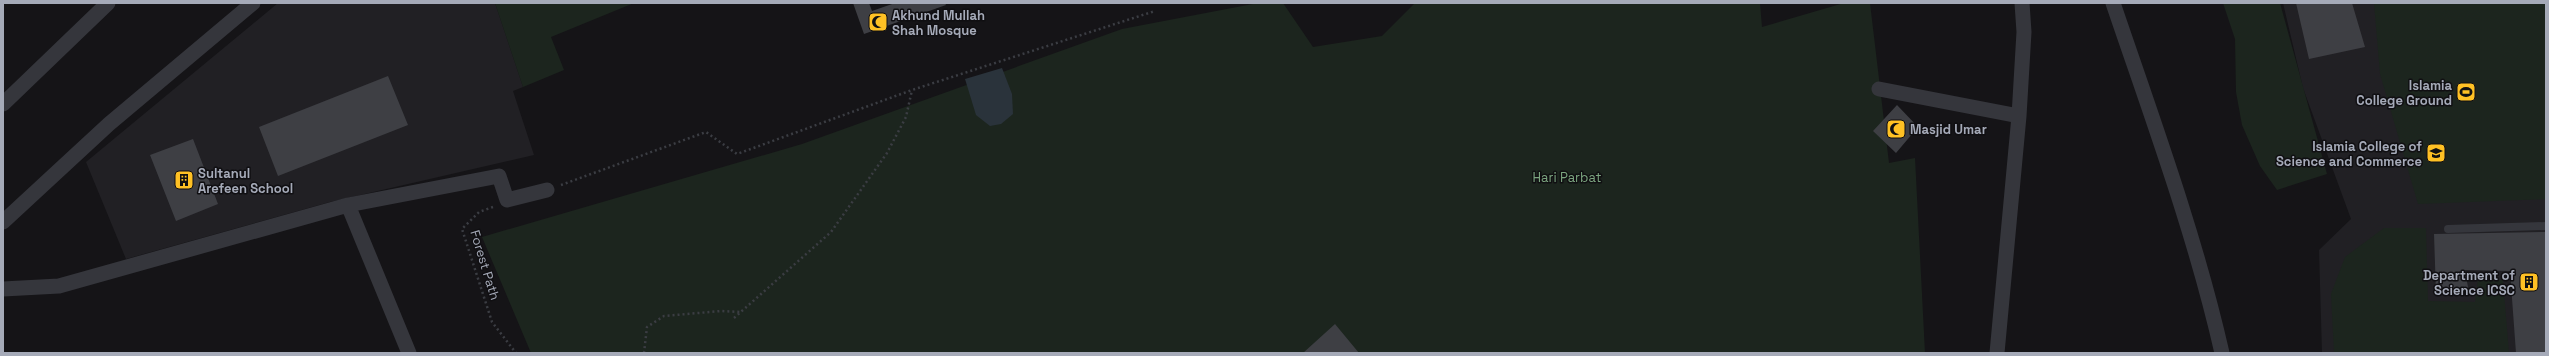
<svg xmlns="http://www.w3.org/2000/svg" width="2549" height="356" font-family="'Space Grotesk',sans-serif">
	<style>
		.built { fill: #212024 }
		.green { fill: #1c251e }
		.water { fill: #2a333b }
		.building { fill: #3e3f44 }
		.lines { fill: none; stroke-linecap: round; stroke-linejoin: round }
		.path { stroke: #3b3d43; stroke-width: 2.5; stroke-dasharray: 2 3; stroke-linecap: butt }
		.lane { stroke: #35363c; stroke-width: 8 }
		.street { stroke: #35363c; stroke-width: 15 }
		.labels { text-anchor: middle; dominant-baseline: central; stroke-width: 3; stroke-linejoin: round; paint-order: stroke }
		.poi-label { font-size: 13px; font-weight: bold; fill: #a5aab8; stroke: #100f12; text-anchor: start }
		.park-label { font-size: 13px; fill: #7ba47f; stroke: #100f12 }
		.street-label { font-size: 13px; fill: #a5aab8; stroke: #100f12 }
	</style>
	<rect width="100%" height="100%" fill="#151417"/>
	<path class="built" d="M278 3H495L523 87 513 91 534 155 330 202 126 259 86 162Z
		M2283 3H2546V353H2322L2319 250 2351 219 2303 88Z"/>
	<path class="green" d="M495 3H634L551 37 564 70 523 87Z
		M1258 3H1283L1313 47 1382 36 1415 3H1760L1762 27 1844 3H1870L1889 163 1915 158 1925 353H531L482 237 802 144 1122 29Z
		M2223 3H2280L2327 174 2277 190 2260 166 2242 125 2236 92 2235 39Z
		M2374 3H2546V199L2418 204 2380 74Z
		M2384 228H2426L2428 301 2475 302 2478 279 2503 280 2509 353H2334L2331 294 2345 257Z"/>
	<path class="water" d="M1002 68 1012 94 1013 114 1001 124 990 126 976 115 965 79Z"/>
	<path class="building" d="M853 3H869L872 11 895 3H945L946 5 864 34Z
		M2296 3H2352L2365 47 2309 59Z
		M388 76 408 125 278 176 259 127Z
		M1897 105 1918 127 1896 153 1873 131Z
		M193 139 218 204 176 221 150 155Z
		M2546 232V353H2516L2510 271 2465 270 2469 293H2436L2434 234Z
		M1335 324 1359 353H1303Z"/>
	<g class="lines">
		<path class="path" d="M561 185 706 132 737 154 912 90 1155 11
			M493 207 479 212 462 229 492 322 516 353
			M734 318 831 232 887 153 906 117 912 90
			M644 353 647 327 664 316 721 311 741 312"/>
		<path class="lane" d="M2448 229 2546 226"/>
		<path class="street" d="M2113 3C2152 118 2195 234 2222 353
			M1879 89 2019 116
			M3 104 108 3
			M348 205 409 353
			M3 222 109 124 253 3
			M3 289 59 286 348 205 499 176 507 200 547 190
			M1997 353 2019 116 2024 32 2022 3"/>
	</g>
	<defs>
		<symbol id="mosque-square" viewBox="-11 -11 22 22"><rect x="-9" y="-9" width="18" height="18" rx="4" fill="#ffc124" stroke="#100f12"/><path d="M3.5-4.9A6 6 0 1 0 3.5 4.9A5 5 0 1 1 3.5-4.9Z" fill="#111"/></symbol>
		<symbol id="stadium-square" viewBox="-11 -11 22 22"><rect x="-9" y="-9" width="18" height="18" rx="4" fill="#ffc124" stroke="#100f12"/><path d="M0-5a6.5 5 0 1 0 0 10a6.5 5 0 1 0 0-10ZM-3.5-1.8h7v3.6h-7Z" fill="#111"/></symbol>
		<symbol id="university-square" viewBox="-11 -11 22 22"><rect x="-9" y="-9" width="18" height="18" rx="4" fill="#ffc124" stroke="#100f12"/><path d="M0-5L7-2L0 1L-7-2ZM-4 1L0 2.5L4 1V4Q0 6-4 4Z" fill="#111"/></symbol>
		<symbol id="building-square" viewBox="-11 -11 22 22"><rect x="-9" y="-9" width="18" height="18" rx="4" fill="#ffc124" stroke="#100f12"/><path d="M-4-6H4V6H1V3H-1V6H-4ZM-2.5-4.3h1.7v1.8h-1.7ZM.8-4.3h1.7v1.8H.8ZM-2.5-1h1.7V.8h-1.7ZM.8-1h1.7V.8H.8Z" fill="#111"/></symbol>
	</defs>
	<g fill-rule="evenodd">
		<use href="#mosque-square" x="867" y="11" width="22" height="22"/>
		<use href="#stadium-square" x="2455" y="81" width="22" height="22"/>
		<use href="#mosque-square" x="1885" y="118" width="22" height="22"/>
		<use href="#university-square" x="2425" y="142" width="22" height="22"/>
		<use href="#building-square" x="173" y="169" width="22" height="22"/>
		<use href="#building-square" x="2518" y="271" width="22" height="22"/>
	</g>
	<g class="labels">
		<g class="poi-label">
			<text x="892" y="15">Akhund Mullah<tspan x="892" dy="15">Shah Mosque</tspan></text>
			<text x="2452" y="85" text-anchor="end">Islamia<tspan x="2452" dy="15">College Ground</tspan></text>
			<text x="1910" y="129">Masjid Umar</text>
			<text x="2422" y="146" text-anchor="end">Islamia College of<tspan x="2422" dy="15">Science and Commerce</tspan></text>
			<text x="198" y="173">Sultanul<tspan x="198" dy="15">Arefeen School</tspan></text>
			<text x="2515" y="275" text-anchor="end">Department of<tspan x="2515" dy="15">Science ICSC</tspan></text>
		</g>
		<g class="park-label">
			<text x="1567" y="177">Hari Parbat</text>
		</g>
		<g class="street-label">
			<text transform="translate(485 265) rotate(73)">Forest Path</text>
		</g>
	</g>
	<rect width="2549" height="356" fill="none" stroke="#a5aab8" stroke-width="8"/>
</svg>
